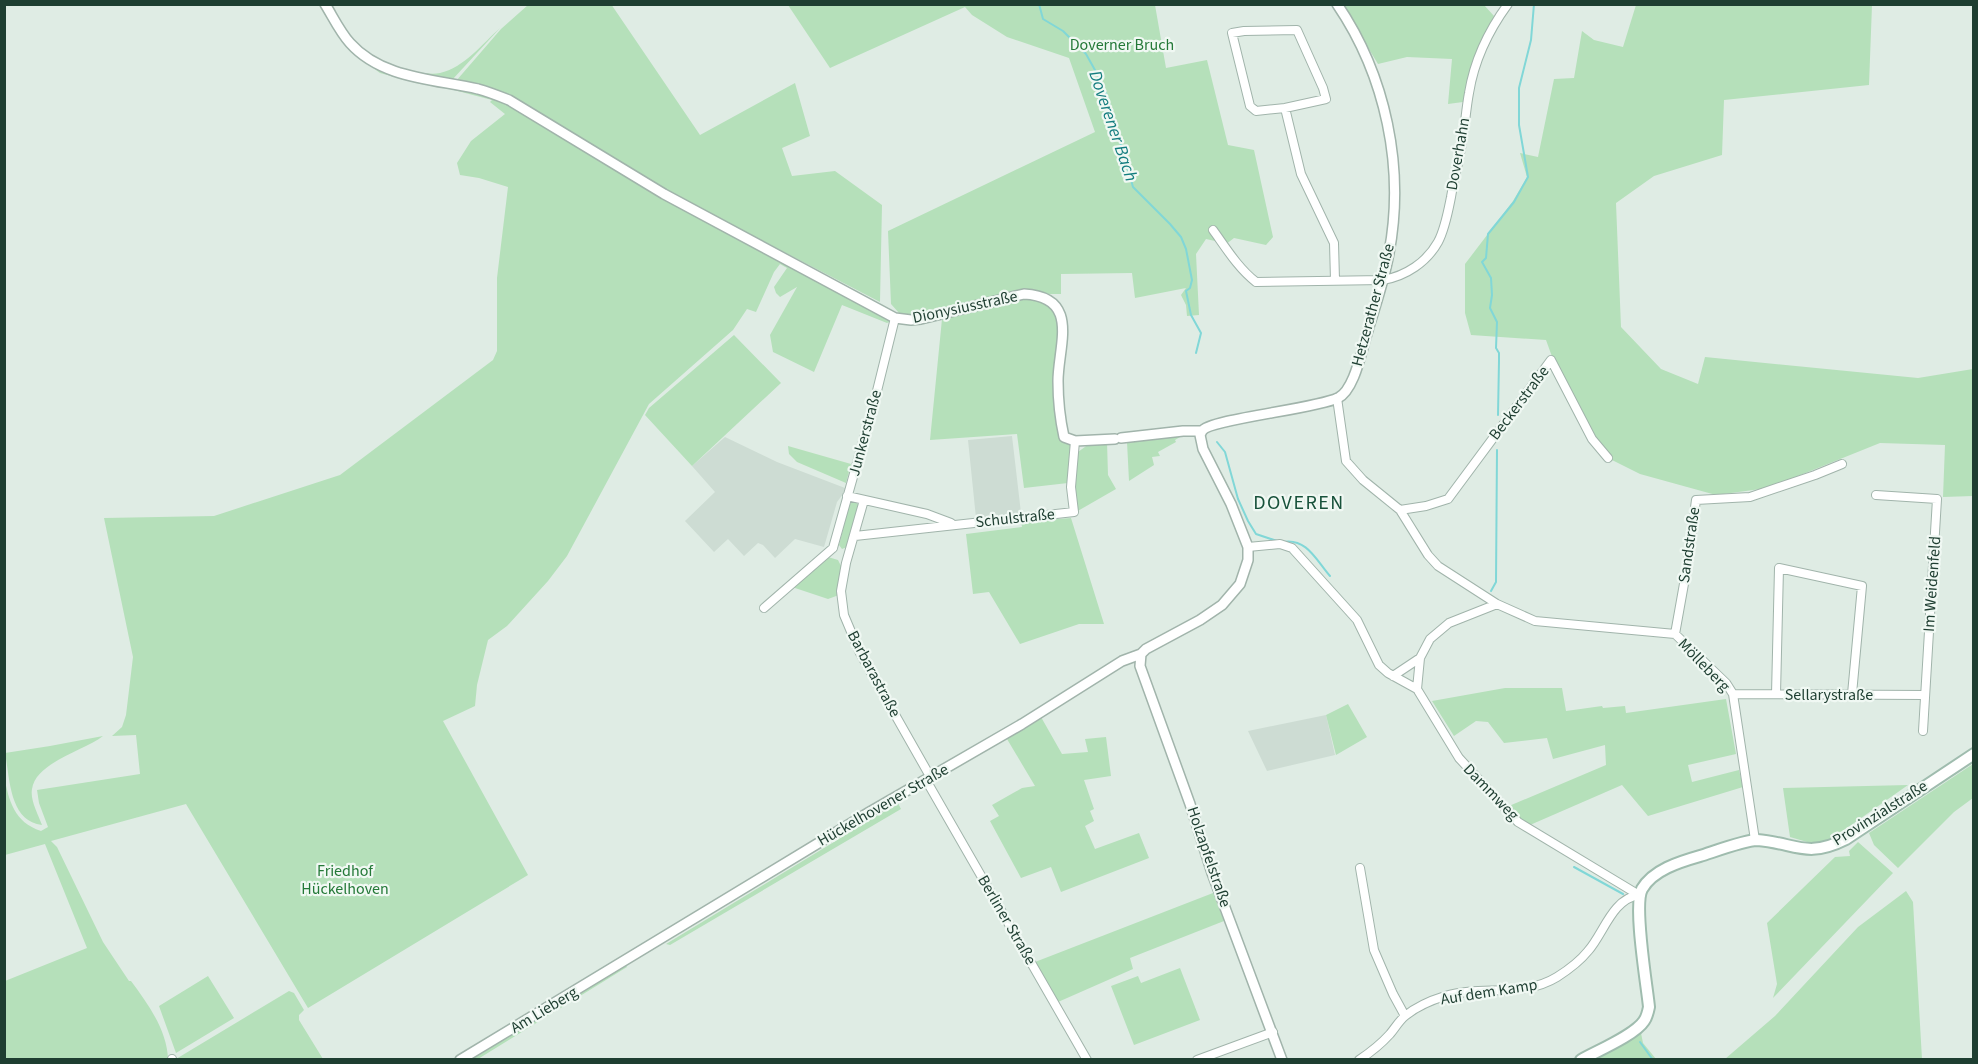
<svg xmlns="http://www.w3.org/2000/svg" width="1978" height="1064" font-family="'Source Sans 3',sans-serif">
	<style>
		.built { fill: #cddcd3 }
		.green { fill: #b5e0ba }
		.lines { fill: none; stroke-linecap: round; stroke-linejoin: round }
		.stream { stroke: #81d7d7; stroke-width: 2 }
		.minor-casing { stroke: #a1b4ab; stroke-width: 10 }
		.tertiary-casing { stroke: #a1b4ab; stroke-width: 12 }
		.secondary-casing { stroke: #9fbcae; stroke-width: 14 }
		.minor { stroke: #fff; stroke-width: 8 }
		.tertiary { stroke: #fff; stroke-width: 9 }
		.secondary { stroke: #fff; stroke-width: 10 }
		.labels { text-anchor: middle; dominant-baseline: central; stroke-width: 4.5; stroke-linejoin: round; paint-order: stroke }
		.park-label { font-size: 16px; fill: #247938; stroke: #f0f8f3 }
		.street-label { font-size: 16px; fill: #1e3e31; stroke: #f0f8f3 }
		.water-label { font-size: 18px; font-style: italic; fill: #137d7f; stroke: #f0f8f3 }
		.quarter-label { font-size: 20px; letter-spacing: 1.5px; fill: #18523b; stroke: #f0f8f3 }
	</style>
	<rect width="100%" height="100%" fill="#dfece4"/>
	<path class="built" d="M1012 436 1021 513 976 518 968 440Z
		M725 437 777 462 845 488 843 494 837 502 824 547 795 539 775 558 763 545 758 543 744 556 728 539 714 552 685 521 715 492 692 466Z
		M1326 715 1335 755 1267 771 1248 731Z"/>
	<path class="green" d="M611 4 700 135 795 83 810 136 782 148 792 176 835 171 882 205 880 302 663 189 527 105 507 95 456 81 501 29 528 5Z
		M319 5H321C335 22 351 48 367 62 390 84 446 86 476 93 492 96 505 103 519 109L892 321 887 323 842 305 814 372 773 352 770 335 797 287 780 297 776 293 774 287 787 268 780 264 774 272 756 312 747 309 733 330 649 404 567 556 548 581 507 626 488 640 477 685 475 706 443 721 528 875 308 1008 186 804 51 841 57 847 103 942 129 981H131C148 1004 167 1030 168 1059H5V981L87 948 45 844 5 855 4 776C9 801 14 822 41 831L48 827 39 803 37 790 140 774 136 735 112 736 122 727 126 715 133 657 104 518 214 516 340 475 493 360 497 351V278L508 187 479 178 460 175 457 163 471 141 505 114 490 102 492 100 450 89 416 83 380 73 349 50Z
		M788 5H1155L1166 68 1207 60 1228 145 1254 150 1273 237 1266 245 1234 238 1225 245 1212 233 1215 241 1206 239 1196 254 1199 315 1187 316 1186 305 1181 295 1186 288 1135 298 1132 273 1061 274V294H1049L1029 290 919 316H904L899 313 891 304 888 231 1095 132 1069 58 1007 37 972 15 965 7 830 68Z
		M1342 5H1484L1494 16 1472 67 1463 102 1448 104 1452 59 1407 57 1378 64Z
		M1636 5H1872L1869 85 1724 100 1722 155 1654 176 1616 203 1621 327 1661 369 1698 384 1705 357 1918 378 1973 369V496L1943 497 1945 445 1880 443 1768 488 1716 495 1640 474 1608 458 1559 376 1546 340 1471 335 1465 313V264L1513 201 1527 177 1520 153 1538 157 1554 79 1574 78 1582 31 1594 40 1623 47Z
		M500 28 452 80 407 71C417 72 431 75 440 73 464 68 483 43 500 28Z
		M1026 297 1047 302 1058 320 1062 437 1072 446 1068 483 1024 488 1017 434 930 440 942 319Z
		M734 335 781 383 692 466 645 415 649 408Z
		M1175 436 1180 437 1175 440 1176 442 1158 452 1160 456 1152 457 1154 465 1129 481 1127 442Z
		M1107 442 1108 475 1116 489 1076 512 1075 482 1078 452 1089 444Z
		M788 446 851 464 846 483 797 462 789 454Z
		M855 502 859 505 847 547 842 549 839 545 849 506 851 503Z
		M1071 518 1104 624H1079L1020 644 989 592 973 594 966 534 1022 527 1021 522Z
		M828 557 838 560 841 566 839 595 828 599 792 587Z
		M1505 688H1562L1566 711 1602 706 1603 708 1625 706 1626 713 1726 699 1736 754 1688 765 1692 782 1739 770 1743 787 1648 816 1622 785 1530 825 1520 819 1509 806 1606 765 1605 745 1553 759 1547 738 1504 743 1488 722 1476 721 1454 736 1432 701Z
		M1348 704 1367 737 1336 755 1326 715Z
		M1041 717 1062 754 1088 752 1085 739 1106 737 1111 776 1084 780 1094 809 1090 811 1094 821 1085 826 1095 849 1139 833 1149 858 1061 892 1051 867 1021 878 990 821 999 816 992 805 1022 788 1035 786 1007 739Z
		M103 736C84 751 36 762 32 789 30 800 38 814 42 825 9 821 10 778 5 753L50 746Z
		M1973 764V798L1954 812 1898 868 1874 845 1869 833Z
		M1908 785 1830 840 1814 844 1790 837 1783 788Z
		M898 803 901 809 670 945 666 944Z
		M1858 842 1893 873 1773 998 1777 984 1767 923 1835 857 1850 856 1849 851Z
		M1906 891 1913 902 1922 1059H1725L1775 1016 1858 927Z
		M1213 893 1224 921 1130 958 1133 969 1058 1002 1035 962Z
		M626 965 627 967 478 1059 470 1060Z
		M1180 968 1200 1020 1134 1045 1111 986 1138 976 1141 983Z
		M208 976 234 1018 176 1053 159 1006Z
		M289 991 294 993 304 1010 299 1015V1020L323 1059H176Z
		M1641 1033 1643 1043 1656 1059 1594 1060Z"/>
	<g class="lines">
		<path class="stream" d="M1039 4 1043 19 1063 31 1086 54 1100 79 1107 96 1133 187 1170 224 1181 237 1186 249 1192 280 1190 288 1186 291 1191 315 1201 333 1196 353
			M1498 415 1499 361V353L1496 348 1497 322 1490 308 1492 295 1491 278 1482 262 1486 258 1488 234 1514 202 1528 177 1519 125V88L1531 40 1534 4
			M1217 442 1225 452 1238 499 1248 521 1256 534 1277 541
			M1283 542C1307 538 1316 560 1330 576
			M1491 591 1496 582 1497 450
			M1574 867 1623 894
			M1640 1042 1653 1060"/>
		<defs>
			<path id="minor" d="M1297 30 1323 88 1326 99 1285 108 1256 111 1250 106 1232 33 1244 31Z
				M1285 108 1301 174 1334 243 1335 280
				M1213 230C1226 248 1238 268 1256 282L1383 280C1406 276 1427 262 1438 242 1445 229 1448 212 1451 197 1454 179 1459 161 1462 143 1465 126 1466 109 1469 93 1474 62 1489 30 1508 4
				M1337 398 1346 461 1363 480 1400 510 1428 555 1438 566 1497 604 1535 621 1675 634 1726 683 1733 694 1755 840
				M1876 495 1937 499 1923 731
				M847 496 927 514 951 523
				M864 500 846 563 841 591 844 615 860 653 931 778
				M1400 510 1426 506 1448 499 1551 360 1592 439 1608 458
				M855 536 1074 512 1071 487 1075 441
				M1248 547 1280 544 1292 548 1357 620 1379 665 1388 673 1417 689
				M833 548 875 399 895 318
				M1497 604 1449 623 1430 639 1420 658 1417 689 1459 758 1518 822 1639 895
				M764 608 833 548
				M1675 634 1687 567 1696 500 1750 497 1815 475 1842 464
				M1393 676 1420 658
				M1733 694 1925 695
				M1776 694 1779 568 1862 586 1852 694
				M926 780 1087 1060
				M1360 868 1374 950 1393 994 1405 1016
				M172 1060V1059
				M1197 1060 1273 1032
				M1359 1060C1371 1052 1381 1044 1390 1034 1395 1028 1399 1021 1405 1016 1416 1007 1432 1000 1445 996 1482 985 1523 998 1557 977 1568 970 1580 961 1588 951 1604 933 1612 899 1639 895"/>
			<path id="tertiary" d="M325 4C333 17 340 32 350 43 382 79 435 79 478 89 489 92 499 96 509 100L664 194 895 318 911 320 921 319 1024 294C1081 297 1058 346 1058 381 1058 400 1060 419 1064 437L1075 441 1115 439
				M1202 431C1210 419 1315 409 1338 398 1354 390 1361 353 1366 337 1374 309 1384 282 1389 253 1405 168 1386 76 1337 4
				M1121 438 1183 431H1202
				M1141 654 1140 666 1190 804 1212 873 1282 1060
				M460 1060 868 813 1022 724 1122 661 1141 654 1146 649 1200 620 1222 605 1240 584 1248 560V547L1231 504 1203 449 1200 435 1202 431"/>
			<path id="secondary" d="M1581 1060C1597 1051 1635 1035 1644 1021 1647 1017 1648 1012 1649 1007 1647 986 1633 905 1642 889 1653 870 1679 862 1700 856 1713 852 1745 840 1757 840 1796 843 1806 859 1846 839L1974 754"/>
		</defs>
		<use href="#minor" class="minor-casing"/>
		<use href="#tertiary" class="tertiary-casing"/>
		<use href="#secondary" class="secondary-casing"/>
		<use href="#minor" class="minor"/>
		<use href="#tertiary" class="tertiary"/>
		<use href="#secondary" class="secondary"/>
	</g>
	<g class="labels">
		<g class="park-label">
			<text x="1122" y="45">Doverner Bruch</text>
			<text x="345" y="871">Friedhof<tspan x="345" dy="18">Hückelhoven</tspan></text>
		</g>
		<g class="street-label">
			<text transform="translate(1458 154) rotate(-80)">Doverhahn</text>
			<text transform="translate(1373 305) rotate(-75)">Hetzerather Straße</text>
			<text transform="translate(965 307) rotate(-12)">Dionysiusstraße</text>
			<text transform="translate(1519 403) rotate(-53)">Beckerstraße</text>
			<text transform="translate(865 433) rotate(-75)">Junkerstraße</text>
			<text transform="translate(1015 518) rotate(-6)">Schulstraße</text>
			<text transform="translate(1689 545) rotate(-82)">Sandstraße</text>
			<text transform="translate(1932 584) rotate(-86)">Im Weidenfeld</text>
			<text transform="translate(1704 665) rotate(46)">Mölleberg</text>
			<text transform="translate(874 674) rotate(62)">Barbarastraße</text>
			<text x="1829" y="695">Sellarystraße</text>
			<text transform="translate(1491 792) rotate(46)">Dammweg</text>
			<text transform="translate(883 805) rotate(-30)">Hückelhovener Straße</text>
			<text transform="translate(1880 813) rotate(-32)">Provinzialstraße</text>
			<text transform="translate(1209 857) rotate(71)">Holzapfelstraße</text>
			<text transform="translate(1007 920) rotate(60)">Berliner Straße</text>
			<text transform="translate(1489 992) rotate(-9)">Auf dem Kamp</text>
			<text transform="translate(544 1010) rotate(-31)">Am Lieberg</text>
		</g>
		<g class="water-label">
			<text transform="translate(1113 126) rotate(71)">Doverener Bach</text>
		</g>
		<g class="quarter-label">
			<text x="1299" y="503">DOVEREN</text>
		</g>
	</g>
	<rect width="1978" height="1064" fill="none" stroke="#1e3e31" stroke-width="12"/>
</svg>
